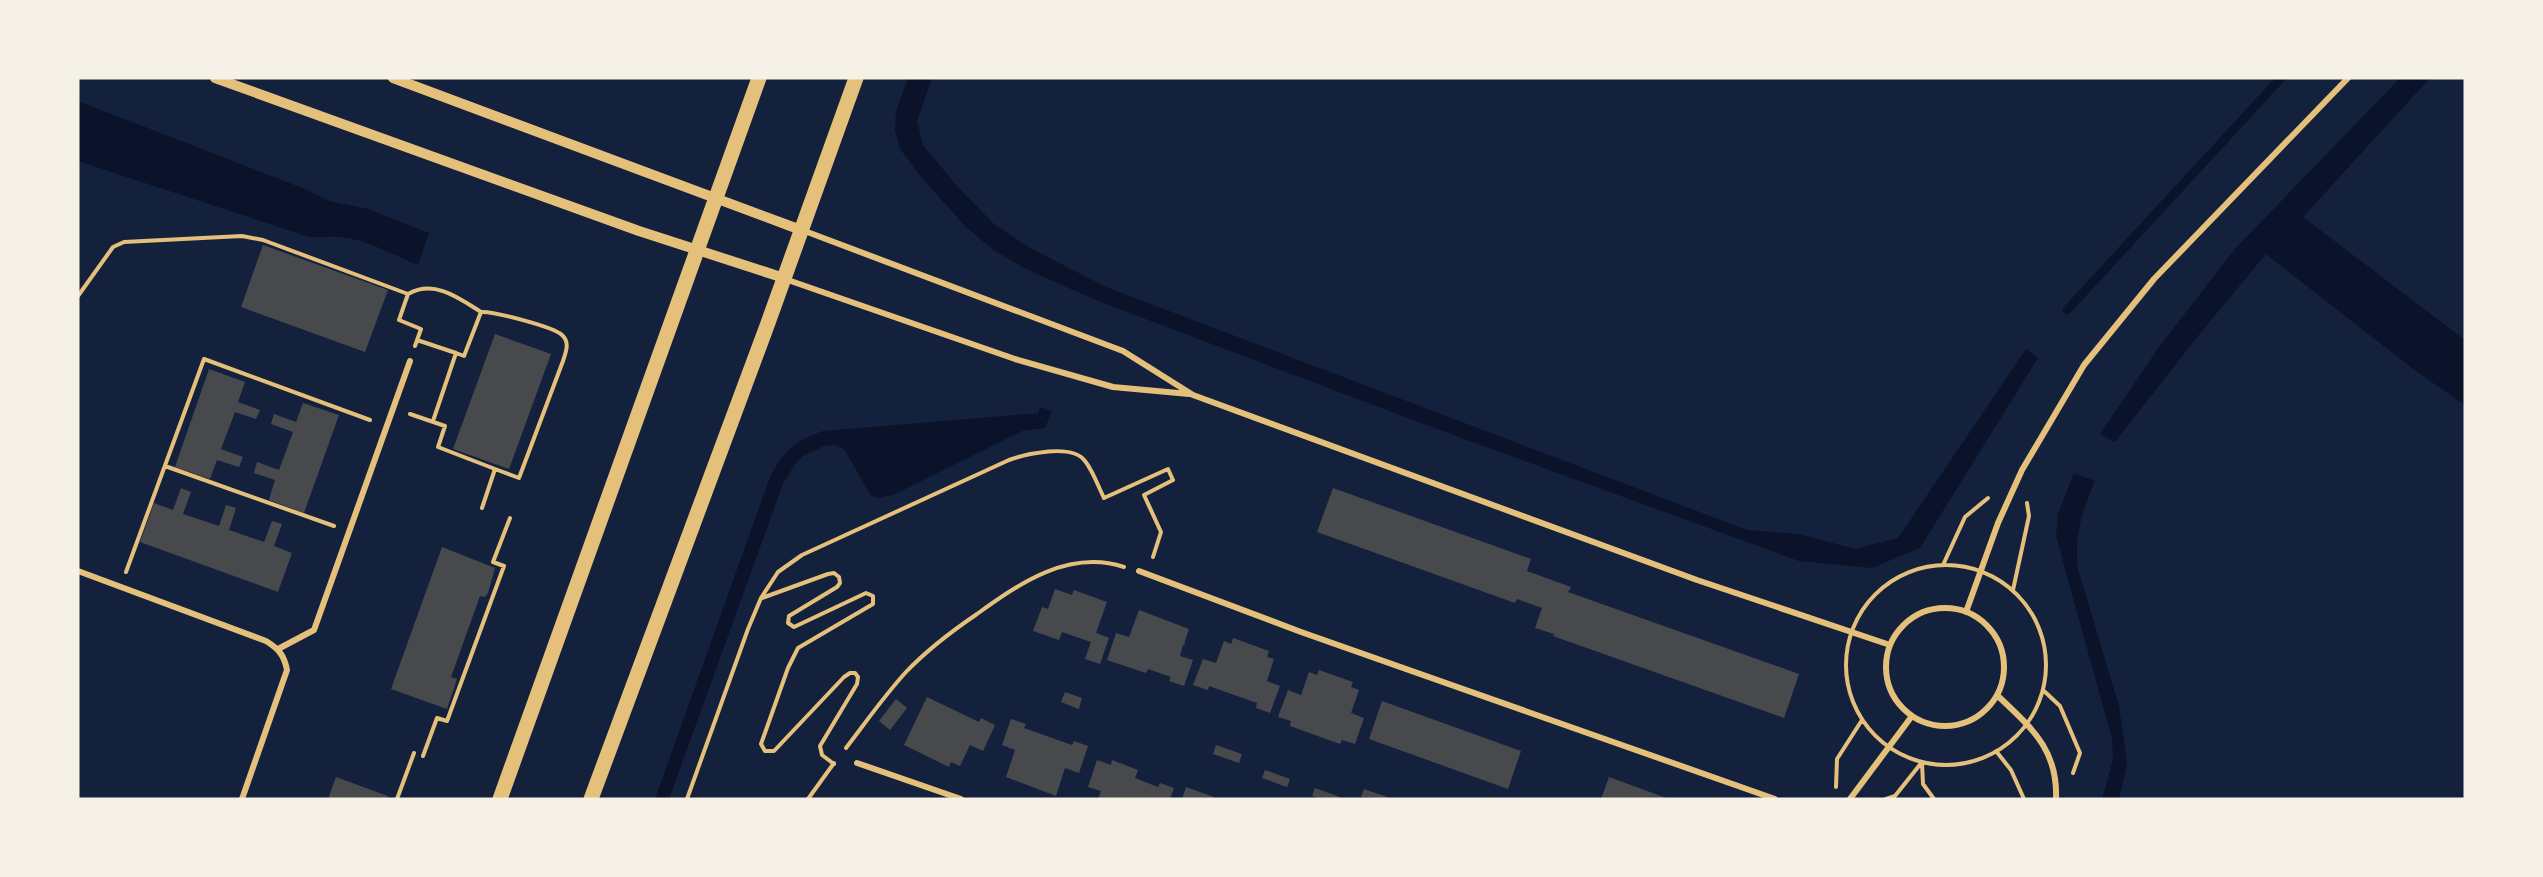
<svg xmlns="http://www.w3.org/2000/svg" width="2543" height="877" font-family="'DM Sans',sans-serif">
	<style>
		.water { fill: #0b132b }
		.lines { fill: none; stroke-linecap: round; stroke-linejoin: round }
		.stream { stroke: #0b132b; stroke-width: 9 }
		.building { fill: #48494c }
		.path { stroke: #e5c07b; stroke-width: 4 }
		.minor { stroke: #e5c07b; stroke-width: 6 }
		.tertiary { stroke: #e5c07b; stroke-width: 10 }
		.primary { stroke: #e5c07b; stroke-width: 15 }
	</style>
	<rect width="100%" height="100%" fill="#14213d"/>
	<path class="water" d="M908 78H932L917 121 923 145 956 185 994 224 1030 248 1106 287 1747 530 1799 534 1855 549 1898 538 2026 349 2038 358 1920 548 1872 568 1799 561 1437 429 1098 301 1026 269 992 249 966 227 921 177 900 149 895 130 896 112Z
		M2400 78H2430L2303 217 2465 340V405L2413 369 2266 254 2202 331 2115 442 2100 434 2159 347 2234 250Z
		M78 101 305 189 329 201 368 209 429 233 418 265C393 255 365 238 337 237 327 236 319 238 309 237L78 161Z
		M1040 407 1052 411 1045 428 1022 431 893 495 878 498 871 496 844 449 834 445 824 446 803 456 795 464 783 484 669 799H655L770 477C785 449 793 442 823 431L1038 413Z
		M2074 473 2095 481C2082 512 2074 535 2078 569L2119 706 2127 763 2119 799H2102L2113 759 2112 739 2056 536 2058 514Z"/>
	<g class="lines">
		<path class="stream" d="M2067 310 2281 78"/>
	</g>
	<path class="building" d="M263 245 388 290 365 352 241 307Z
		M495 334 551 354 509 469 453 449Z
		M209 369 245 382 238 402 260 410 256 419 235 412 221 449 243 457 239 467 217 460 210 479 175 467Z
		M303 403 339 415 304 513 269 500 275 480 254 473 257 462 279 470 293 432 271 424 274 414 296 422Z
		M181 488 191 492 183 514 219 526 226 505 236 508 229 530 264 542 272 521 282 524 274 546 292 553 278 592 140 542 154 503 173 510Z
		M1333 488 1531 559 1527 571 1571 587 1568 592 1799 674 1784 718 1553 636 1554 634 1535 628 1542 608 1517 599 1515 603 1317 532Z
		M442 547 495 568 488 593 485 597 480 596 451 677 457 679 447 709 391 689Z
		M1055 589 1072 595 1074 590 1107 602 1096 633 1109 638 1100 664 1085 659 1091 642 1062 632 1059 640 1033 631 1042 607 1048 609Z
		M1139 610 1189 629 1184 644 1186 645H1183L1180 656 1193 660 1184 686 1169 681 1171 677 1148 669 1146 673 1107 660 1116 633 1129 637Z
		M1233 638 1269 651 1267 657 1274 659 1267 681 1280 686 1270 713 1256 708 1257 703 1209 686 1208 690 1193 685 1203 659 1216 663 1224 641 1231 644Z
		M1319 670 1353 682 1351 687 1359 690 1351 713 1364 718 1355 744 1342 740 1340 744 1290 726 1291 721 1278 717 1288 690 1301 695 1309 672 1317 675Z
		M1065 692 1082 698 1079 709 1061 702Z
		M927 697 979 722 981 718 995 725 983 751 970 745 960 766 951 762 949 767 904 745Z
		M896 699 907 708 890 730 879 721Z
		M1382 701 1521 751 1508 789 1369 739Z
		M1011 719 1026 724 1024 728 1072 745 1074 741 1088 746 1079 773 1065 768 1056 796 1006 777 1015 750 1002 745Z
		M1216 745 1242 754 1239 763 1213 754Z
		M1097 760 1111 765 1112 760 1138 770 1135 778 1158 787 1160 783 1174 788 1170 799H1098L1101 791 1088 787Z
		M1265 770 1290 779 1287 787 1262 778Z
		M336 777 385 795 389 797 388 799H328Z
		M1609 777 1669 799H1601Z
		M1186 787 1214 797 1213 799H1182Z
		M1315 788 1340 797V799H1321L1312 796Z
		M1364 789 1393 799H1392L1361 797Z"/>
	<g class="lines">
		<path class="path" d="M408 294C434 279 459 298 481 312L464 356 456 353 433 421
			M78 296 113 247 124 242 242 236 263 240 408 294 399 320 421 329 415 346
			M481 312C493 311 554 327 562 335 570 342 566 352 563 361L519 478 495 469
			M417 340 456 353
			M410 414 445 426 438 447 495 469 482 508
			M165 466 334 526
			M1846 665a100 100 0 1 1 200 0a100 100 0 1 1-200 0Z
			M1943 565 1965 517 1988 498
			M126 572 204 359 370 420
			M2013 590 2029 516 2027 503
			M762 598 828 574 834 573 839 577 840 583 837 587 789 616 788 623 794 627 866 593 873 596V604L798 648 788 668 761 744 765 751H774L844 677 850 673H855L858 677 857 684 820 746 822 755 834 764
			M2044 691 2060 706 2080 753 2073 773
			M846 748C866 722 884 696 906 672 927 650 952 631 977 614 1020 583 1069 549 1124 567
			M1996 751 2011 770 2024 799
			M423 756 437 718 447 721 504 566 493 562 510 518
			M1922 763 1923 784 1934 799
			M1836 787 1837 759 1862 720
			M397 799 414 753
			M687 799 748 629 761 598 778 572 802 555 1009 460C1026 454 1072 443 1085 461 1093 471 1098 486 1104 498L1168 469 1173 480 1144 495 1161 532 1153 557
			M808 799 834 763
			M1886 799 1895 796 1922 762"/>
		<path class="minor" d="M802 230 1123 351 1193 395 1697 580 1890 645
			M785 279 1015 359 1113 387 1189 394
			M78 571 266 641C279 649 284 655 287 670L242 799
			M1139 571 1301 632 1775 799
			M1886 667a59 59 0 1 1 118 0a59 59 0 1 1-118 0Z
			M1966 612 1998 523 2022 470 2084 365 2154 279 2348 78
			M278 649 314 630 410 361
			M1997 695C2030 727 2058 748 2056 799
			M857 763 961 799
			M1850 799 1912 716"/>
		<path class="tertiary" d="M215 78 639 231 784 278
			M393 78 801 230"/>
		<path class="primary" d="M500 799 759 78
			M591 799 768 323 856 78"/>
	</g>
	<rect width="2543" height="877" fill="none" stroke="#f6f1e7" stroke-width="159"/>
</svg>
